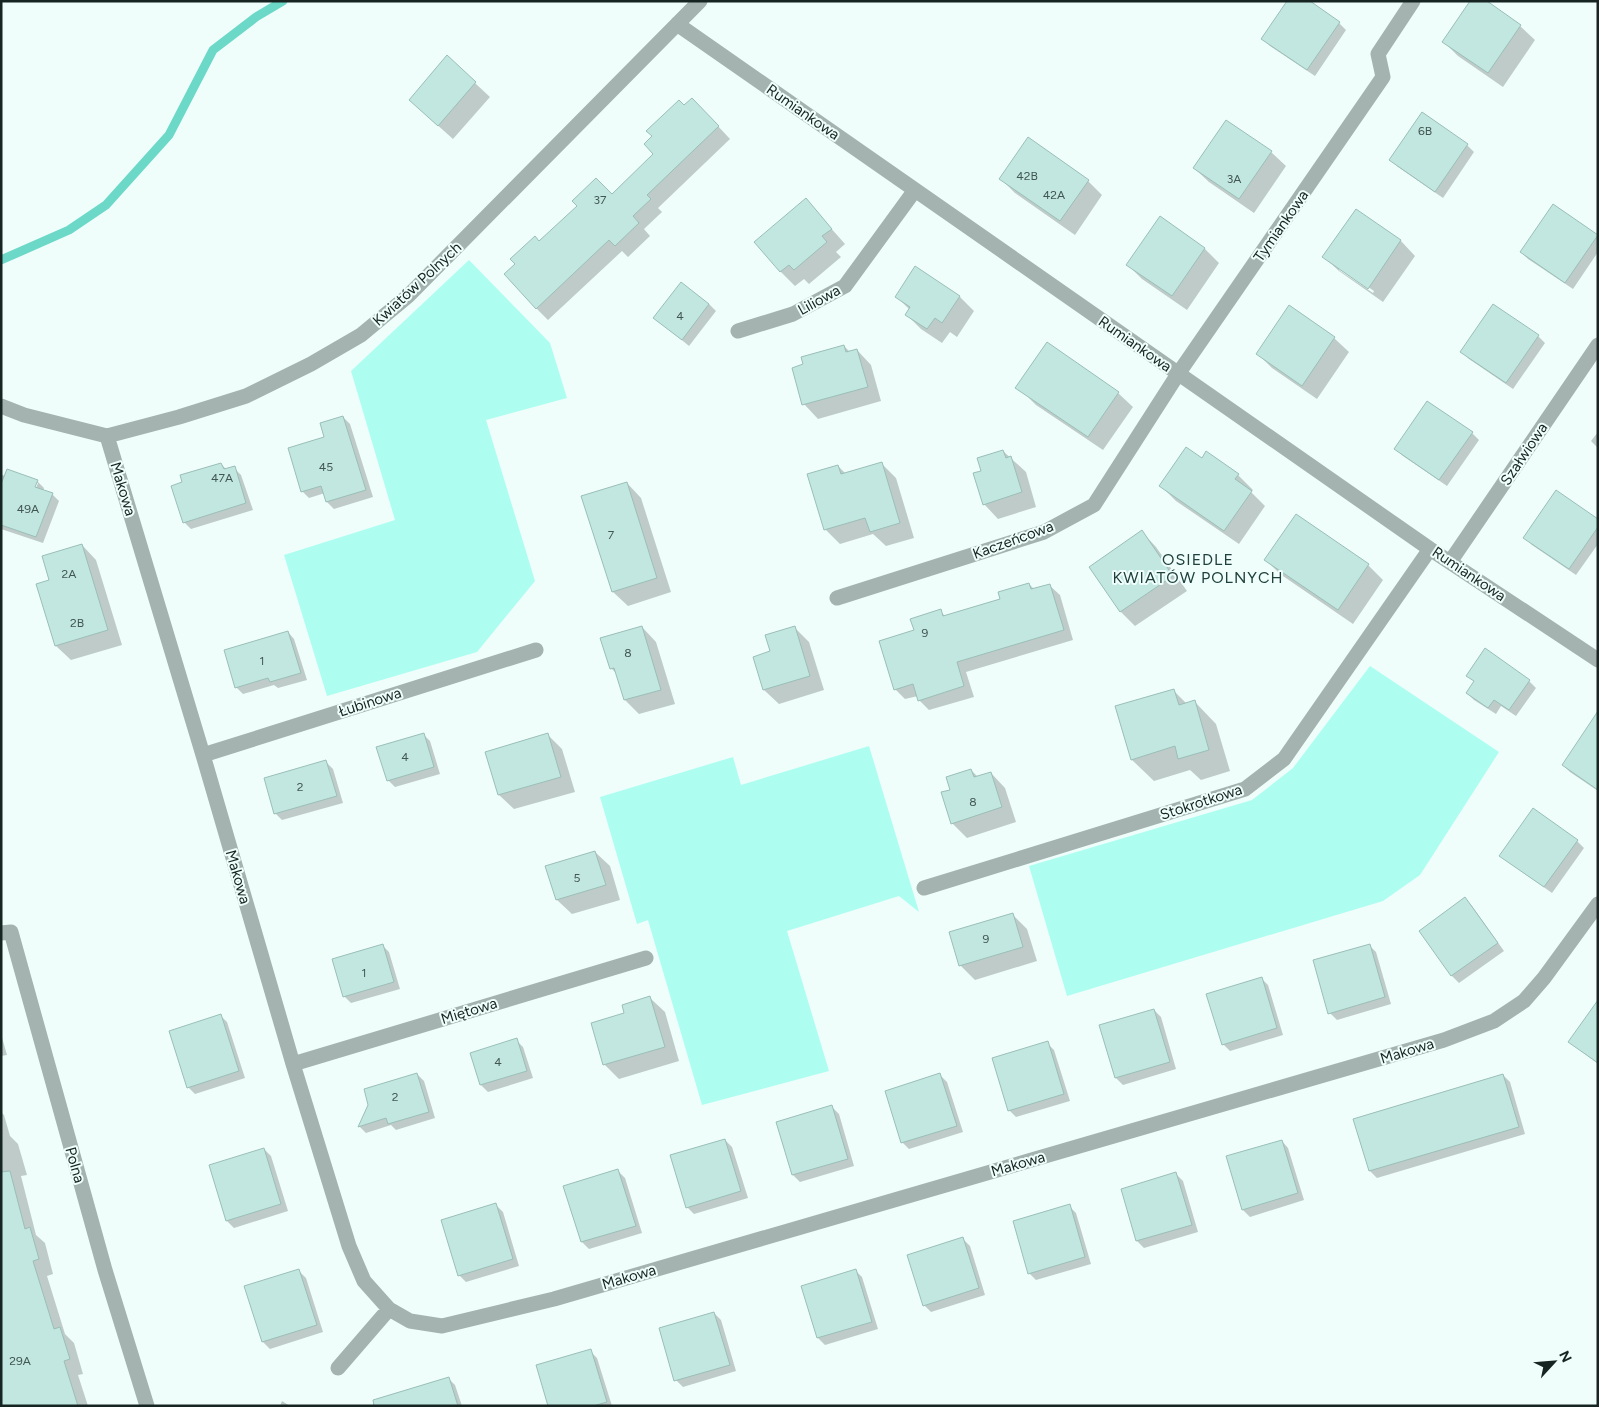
<svg xmlns="http://www.w3.org/2000/svg" width="1599" height="1407" font-family="Figtree,sans-serif">
	<style>
		.green { fill: #adfef0 }
		.shadow { fill: #0003; fill-rule: evenodd }
		.lines { fill: none; stroke-linecap: round; stroke-linejoin: round }
		.stream { stroke: #6cd8c7; stroke-width: 9 }
		.building { fill: #c2e7e0; stroke: #9abfb7 }
		.minor { stroke: #a4b3b0; stroke-width: 15 }
		.labels { text-anchor: middle; dominant-baseline: central; stroke-width: 4; stroke-linejoin: round; paint-order: stroke }
		.number-label { font-size: 12px; fill: #425652 }
		.street-label { font-size: 15px; fill: #172522; stroke: #effefb }
		.neighbourhood-label { font-size: 16px; letter-spacing: 1px; fill: #1f403b; stroke: #effefb }
	</style>
	<rect width="100%" height="100%" fill="#effefb"/>
	<path class="green" d="M469 260 550 343 567 398 486 420 535 581 477 652 327 696 284 555 395 520 351 371Z
		M1370 666 1499 752 1420 875 1383 901 1067 996 1029 866 1252 800 1293 768Z
		M869 746 919 912 899 896 787 931 829 1071 702 1105 648 920 637 924 600 797 733 757 741 785Z"/>
	<path class="shadow" d="M1485 1 1520 26 1535 40 1503 87 1458 56 1444 42Z
		M1339 23 1346 30 1315 76 1270 46 1263 39Z
		M447 57 490 97 453 139 425 114Z
		M684 107 704 111 730 139 658 208 662 212 644 229 650 236 628 257 622 251 548 320 536 308 539 242 612 196 655 154Z
		M1467 145 1474 152 1443 198 1398 167 1391 160Z
		M1271 152 1286 166 1254 213 1209 182 1194 168Z
		M1001 179 1088 181 1102 195 1075 235 1015 193Z
		M806 200 845 244 836 252 841 257 809 284 804 279 795 286 781 272 756 242Z
		M1553 205 1598 237V252L1573 289 1528 259 1521 252Z
		M1356 211 1401 241 1415 256 1383 302 1339 271 1324 257ZM1339 267 1374 291 1373 293 1339 270Z
		M1160 218 1205 249 1219 263 1187 310 1142 279 1128 265Z
		M916 268 960 297 974 311 957 337 950 332 942 343 921 329 906 314 910 310 896 296Z
		M709 304 716 311 689 346 655 318Z
		M1538 336 1545 343 1513 389 1469 359 1462 352Z
		M1334 338 1349 352 1317 399 1272 368 1258 354Z
		M844 346 850 352 857 350 871 365 881 401 818 419 804 404Z
		M1021 390 1118 393 1133 407 1103 450 1036 405Z
		M343 417 350 424 373 497 334 509 327 502 325 493 309 498 302 491 325 437Z
		M1598 432V448L1591 441Z
		M1472 433 1479 440 1447 486 1403 456 1396 449Z
		M1003 451 1026 472 1036 507 998 519 984 504 983 472Z
		M1206 453 1238 475 1253 490 1251 492 1265 506 1239 544 1176 501 1161 486 1202 459Z
		M221 464 227 470 234 468 241 475 253 510 191 529 184 522Z
		M882 464 896 478 914 538 886 546 873 534 840 544 825 529 838 466 846 474Z
		M1 475 37 481 44 488 43 491 52 494 59 501 43 543 1 529ZM35 483H38L34 493Z
		M627 483 641 498 671 592 628 606 613 592 583 497Z
		M1598 520V544L1576 575 1532 545 1525 538Z
		M1142 532 1156 547 1187 591 1135 626 1121 612 1090 568Z
		M82 545 96 560 122 645 71 660 56 646 51 581Z
		M1266 560 1368 565 1383 580 1353 624 1280 574Z
		M1029 584 1035 590 1049 585 1060 595 1073 640 966 672 974 697 929 710 919 700 918 696 905 699 895 689 915 631 940 611 946 617 1001 600Z
		M642 627 656 642 675 704 639 714 625 700 618 675 611 668Z
		M794 627 809 642 824 690 779 704 764 690 772 652Z
		M288 632 294 639 307 680 278 688 274 685 243 694 236 687Z
		M1468 676 1529 681 1536 688 1516 716 1501 706 1496 714 1474 700 1467 693 1475 682Z
		M1173 690 1187 704 1195 702 1216 724 1230 771 1201 780 1190 770 1154 781 1132 760Z
		M1598 722V791L1570 772 1563 765Z
		M423 734 430 741 440 774 395 787 388 780Z
		M548 735 562 749 575 792 514 809 499 795 487 753Z
		M326 762 333 769 343 803 282 820 275 813Z
		M971 770 978 777 991 773 1005 788 1016 822 967 838 952 823 951 791Z
		M1577 841 1584 848 1552 893 1508 862 1501 855Z
		M595 852 610 866 620 900 572 914 557 900 547 867Z
		M1465 899 1472 906 1504 951 1459 983 1452 976 1420 931Z
		M1013 915 1027 929 1037 961 975 980 960 965Z
		M382 945 389 952 400 989 351 1003 344 996Z
		M1369 945 1376 952 1391 1004 1337 1020 1330 1013Z
		M1261 978 1268 985 1283 1035 1230 1051 1223 1044Z
		M650 998 665 1012 679 1061 619 1079 604 1064 626 1014Z
		M1598 1001V1064L1570 1042Z
		M1154 1010 1161 1017 1176 1069 1123 1085 1116 1078Z
		M220 1015 227 1022 245 1078 195 1094 188 1087Z
		M1 1034 7 1055 1 1056Z
		M516 1040 523 1047 533 1078 488 1092 481 1085Z
		M1047 1043 1054 1050 1070 1101 1016 1117 1009 1110Z
		M417 1074 424 1081 435 1118 396 1130 391 1125 366 1133 359 1126 370 1105Z
		M940 1075 947 1082 963 1132 909 1149 902 1142Z
		M1503 1075 1510 1082 1525 1134 1377 1178 1370 1171Z
		M832 1107 839 1114 854 1166 800 1182 793 1175 778 1123Z
		M1 1112 4 1115 10 1136 18 1144 27 1175 21 1176 36 1235 45 1243 53 1274 47 1276 65 1334 74 1343 83 1374 78 1375 88 1406H1Z
		M725 1140 732 1147 748 1198 694 1214 687 1207Z
		M1282 1141 1288 1148 1304 1200 1250 1217 1243 1210 1227 1157Z
		M264 1149 271 1156 288 1211 234 1228 227 1221 210 1166Z
		M618 1171 625 1178 642 1233 589 1249 582 1242Z
		M1176 1174 1183 1181 1198 1232 1144 1248 1137 1241 1122 1190Z
		M496 1205 503 1212 519 1266 466 1282 459 1275Z
		M1069 1206 1076 1213 1091 1264 1036 1280 1029 1273Z
		M963 1239 970 1246 985 1295 931 1312 924 1305Z
		M855 1270 862 1277 878 1329 825 1345 818 1338Z
		M299 1271 306 1278 323 1332 270 1349 263 1342Z
		M714 1313 721 1320 736 1371 683 1387 676 1380Z
		M590 1351 597 1358 612 1406H549Z
		M448 1378 455 1385 462 1406H399Z
		M282 1401 290 1406H280Z"/>
	<g class="lines">
		<path class="stream" d="M1 260 69 230 106 205 169 135 213 50 256 17 283 1"/>
	</g>
	<path class="building" d="M1287 1H1310L1340 22 1307 70 1261 39Z
		M1470 1H1487L1521 25 1488 73 1442 42Z
		M447 55 476 82 438 126 409 100Z
		M692 98 719 126 647 195 651 199 633 216 639 223 615 246 609 240 536 309 504 274 515 264 510 259 535 236 539 241 577 206 572 201 596 178 612 194 653 154 644 144 652 136 646 131 679 100 684 105Z
		M1422 112 1468 144 1435 192 1389 160Z
		M1226 120 1272 151 1239 199 1193 168Z
		M1028 137 1089 180 1060 221 999 179Z
		M806 198 832 229 822 236 827 242 794 270 789 265 780 272 754 242Z
		M1553 204 1598 235 1565 283 1520 252Z
		M1356 209 1401 240 1368 289 1322 257Z
		M1160 216 1205 248 1172 296 1126 265Z
		M915 266 960 296 942 323 935 318 927 329 905 315 910 307 895 297Z
		M681 282 709 304 682 340 653 318Z
		M1493 304 1539 335 1506 383 1460 352Z
		M1289 305 1335 337 1302 386 1256 354Z
		M1047 342 1119 392 1088 437 1015 388Z
		M844 345 846 352 857 349 868 387 802 405 792 368 803 364 801 357Z
		M1427 401 1473 432 1439 480 1394 449Z
		M343 416 366 490 326 502 321 486 301 492 288 448 324 437 320 423Z
		M1186 447 1202 458 1206 451 1239 474 1235 479 1252 491 1224 531 1159 486Z
		M1003 450 1006 458 1011 456 1022 492 983 505 973 473 981 471 977 458Z
		M882 462 900 523 870 532 865 518 824 530 807 474 838 465 841 474Z
		M221 463 224 469 235 466 246 503 183 523 171 486 182 482 180 475Z
		M7 469 38 480 35 487 53 493 36 537 1 525V484Z
		M627 482 657 578 612 592 581 496Z
		M1556 490 1598 519V527L1569 569 1523 538Z
		M1296 514 1369 564 1338 610 1264 560Z
		M1142 530 1173 576 1120 612 1089 567Z
		M82 544 108 630 55 646 36 584 49 580 42 556Z
		M1029 583 1031 589 1050 584 1064 630 957 662 964 686 918 701 913 684 894 690 879 641 914 630 910 619 941 609 943 616 1000 599 998 592Z
		M642 626 661 690 624 700 614 668 610 669 600 638Z
		M795 626 810 676 763 690 753 657 770 651 765 635Z
		M288 631 301 673 270 682 268 678 235 688 224 650Z
		M1485 648 1530 680 1509 710 1494 700 1488 708 1466 693 1474 681 1466 676Z
		M1174 689 1179 705 1195 700 1209 750 1178 759 1175 746 1131 760 1115 706Z
		M1598 711V790L1562 765Z
		M424 733 434 767 387 781 376 747Z
		M548 733 561 777 498 795 485 752Z
		M326 760 337 796 274 814 264 778Z
		M971 769 974 777 991 772 1002 807 951 824 941 792 950 790 946 777Z
		M1533 808 1578 840 1544 887 1499 856Z
		M595 851 606 885 556 900 545 866Z
		M1465 897 1498 943 1451 976 1419 931Z
		M1013 913 1023 947 959 966 949 932Z
		M383 944 394 982 343 997 332 959Z
		M1370 944 1385 997 1328 1014 1313 960Z
		M1262 977 1277 1028 1222 1045 1206 994Z
		M650 996 665 1047 603 1065 591 1023 624 1013 622 1005Z
		M1598 1000V1063L1568 1042Z
		M1154 1009 1170 1062 1115 1078 1099 1025Z
		M221 1014 239 1071 187 1088 169 1031Z
		M517 1038 527 1071 480 1085 470 1053Z
		M1048 1041 1064 1094 1008 1111 992 1058Z
		M417 1073 429 1112 388 1124 386 1118 358 1127 368 1105 364 1089Z
		M940 1073 957 1126 901 1143 885 1091Z
		M1503 1074 1519 1127 1369 1171 1353 1119Z
		M832 1105 848 1159 792 1175 776 1122Z
		M725 1139 741 1191 686 1208 670 1155Z
		M1282 1140 1298 1193 1242 1210 1226 1156Z
		M264 1148 281 1204 226 1221 209 1165Z
		M618 1169 636 1226 581 1242 563 1186Z
		M10 1171 25 1229 30 1227 39 1259 33 1261 54 1329 60 1327 70 1359 64 1361 78 1406H1V1172Z
		M1176 1172 1192 1225 1136 1241 1121 1189Z
		M496 1203 513 1259 458 1276 441 1220Z
		M1070 1204 1085 1257 1028 1274 1013 1221Z
		M963 1237 979 1288 923 1306 907 1255Z
		M299 1269 317 1325 262 1342 244 1286Z
		M856 1269 872 1322 817 1338 801 1286Z
		M714 1312 730 1365 674 1381 659 1328Z
		M591 1349 607 1402 593 1406H548L536 1365Z
		M449 1377 458 1406H374L373 1400Z"/>
	<g class="lines">
		<path class="minor" d="M677 24 1430 549 1598 660
			M738 331 793 314 845 286 915 190
			M1 406 24 415 107 436 179 417 246 396 311 364 361 335 408 296 700 1
			M107 436 203 755 293 1064 349 1246 364 1281 389 1309 410 1321 442 1326 554 1299 1444 1040 1494 1021 1524 1001 1544 978 1598 904
			M1450 562 1598 345
			M837 598 1044 532 1094 505 1178 374 1383 77 1378 54 1413 1
			M203 755 536 650
			M924 888 1245 789 1284 759 1430 549
			M1 933 11 932 105 1270 147 1406
			M293 1064 646 958
			M338 1368 389 1309"/>
	</g>
	<g class="labels">
		<g class="number-label">
			<text x="1425" y="131">6B</text>
			<text x="1027" y="176">42B</text>
			<text x="1234" y="179">3A</text>
			<text x="1054" y="195">42A</text>
			<text x="600" y="200">37</text>
			<text x="680" y="316">4</text>
			<text x="326" y="467">45</text>
			<text x="222" y="478">47A</text>
			<text x="28" y="509">49A</text>
			<text x="611" y="535">7</text>
			<text x="69" y="574">2A</text>
			<text x="77" y="623">2B</text>
			<text x="925" y="633">9</text>
			<text x="628" y="653">8</text>
			<text x="262" y="661">1</text>
			<text x="405" y="757">4</text>
			<text x="300" y="787">2</text>
			<text x="973" y="802">8</text>
			<text x="577" y="878">5</text>
			<text x="986" y="939">9</text>
			<text x="364" y="973">1</text>
			<text x="498" y="1062">4</text>
			<text x="395" y="1097">2</text>
			<text x="20" y="1361">29A</text>
		</g>
		<g class="street-label">
			<text transform="translate(803 112) rotate(35)">Rumiankowa</text>
			<text transform="translate(1281 226) rotate(-55)">Tymiankowa</text>
			<text transform="translate(417 284) rotate(-43)">Kwiatów Polnych</text>
			<text transform="translate(819 300) rotate(-29)">Liliowa</text>
			<text transform="translate(1135 344) rotate(35)">Rumiankowa</text>
			<text transform="translate(1524 454) rotate(-56)">Szałwiowa</text>
			<text transform="translate(123 489) rotate(73)">Makowa</text>
			<text transform="translate(1013 540) rotate(-20)">Kaczeńcowa</text>
			<text transform="translate(1469 574) rotate(34)">Rumiankowa</text>
			<text transform="translate(370 702) rotate(-18)">Łubinowa</text>
			<text transform="translate(1201 802) rotate(-18)">Stokrotkowa</text>
			<text transform="translate(238 877) rotate(74)">Makowa</text>
			<text transform="translate(469 1011) rotate(-17)">Miętowa</text>
			<text transform="translate(1407 1051) rotate(-17)">Makowa</text>
			<text transform="translate(1018 1164) rotate(-16)">Makowa</text>
			<text transform="translate(75 1165) rotate(74)">Polna</text>
			<text transform="translate(629 1277) rotate(-16)">Makowa</text>
		</g>
		<g class="neighbourhood-label">
			<text x="1198" y="559">OSIEDLE<tspan x="1198" dy="18">KWIATÓW POLNYCH</tspan></text>
		</g>
	</g>
	<rect width="1599" height="1407" fill="none" stroke="#172522" stroke-width="5"/>
	<g transform="translate(1554 1362) rotate(64)" stroke="#effefb" stroke-width="4" paint-order="stroke">
	<path d="M0-4L9 19L0 12L-9 19Z" fill="#172522"/>
	<text y="-8" font-size="14" font-weight="bold" text-anchor="middle" fill="#172522">N</text>
	</g>
</svg>
